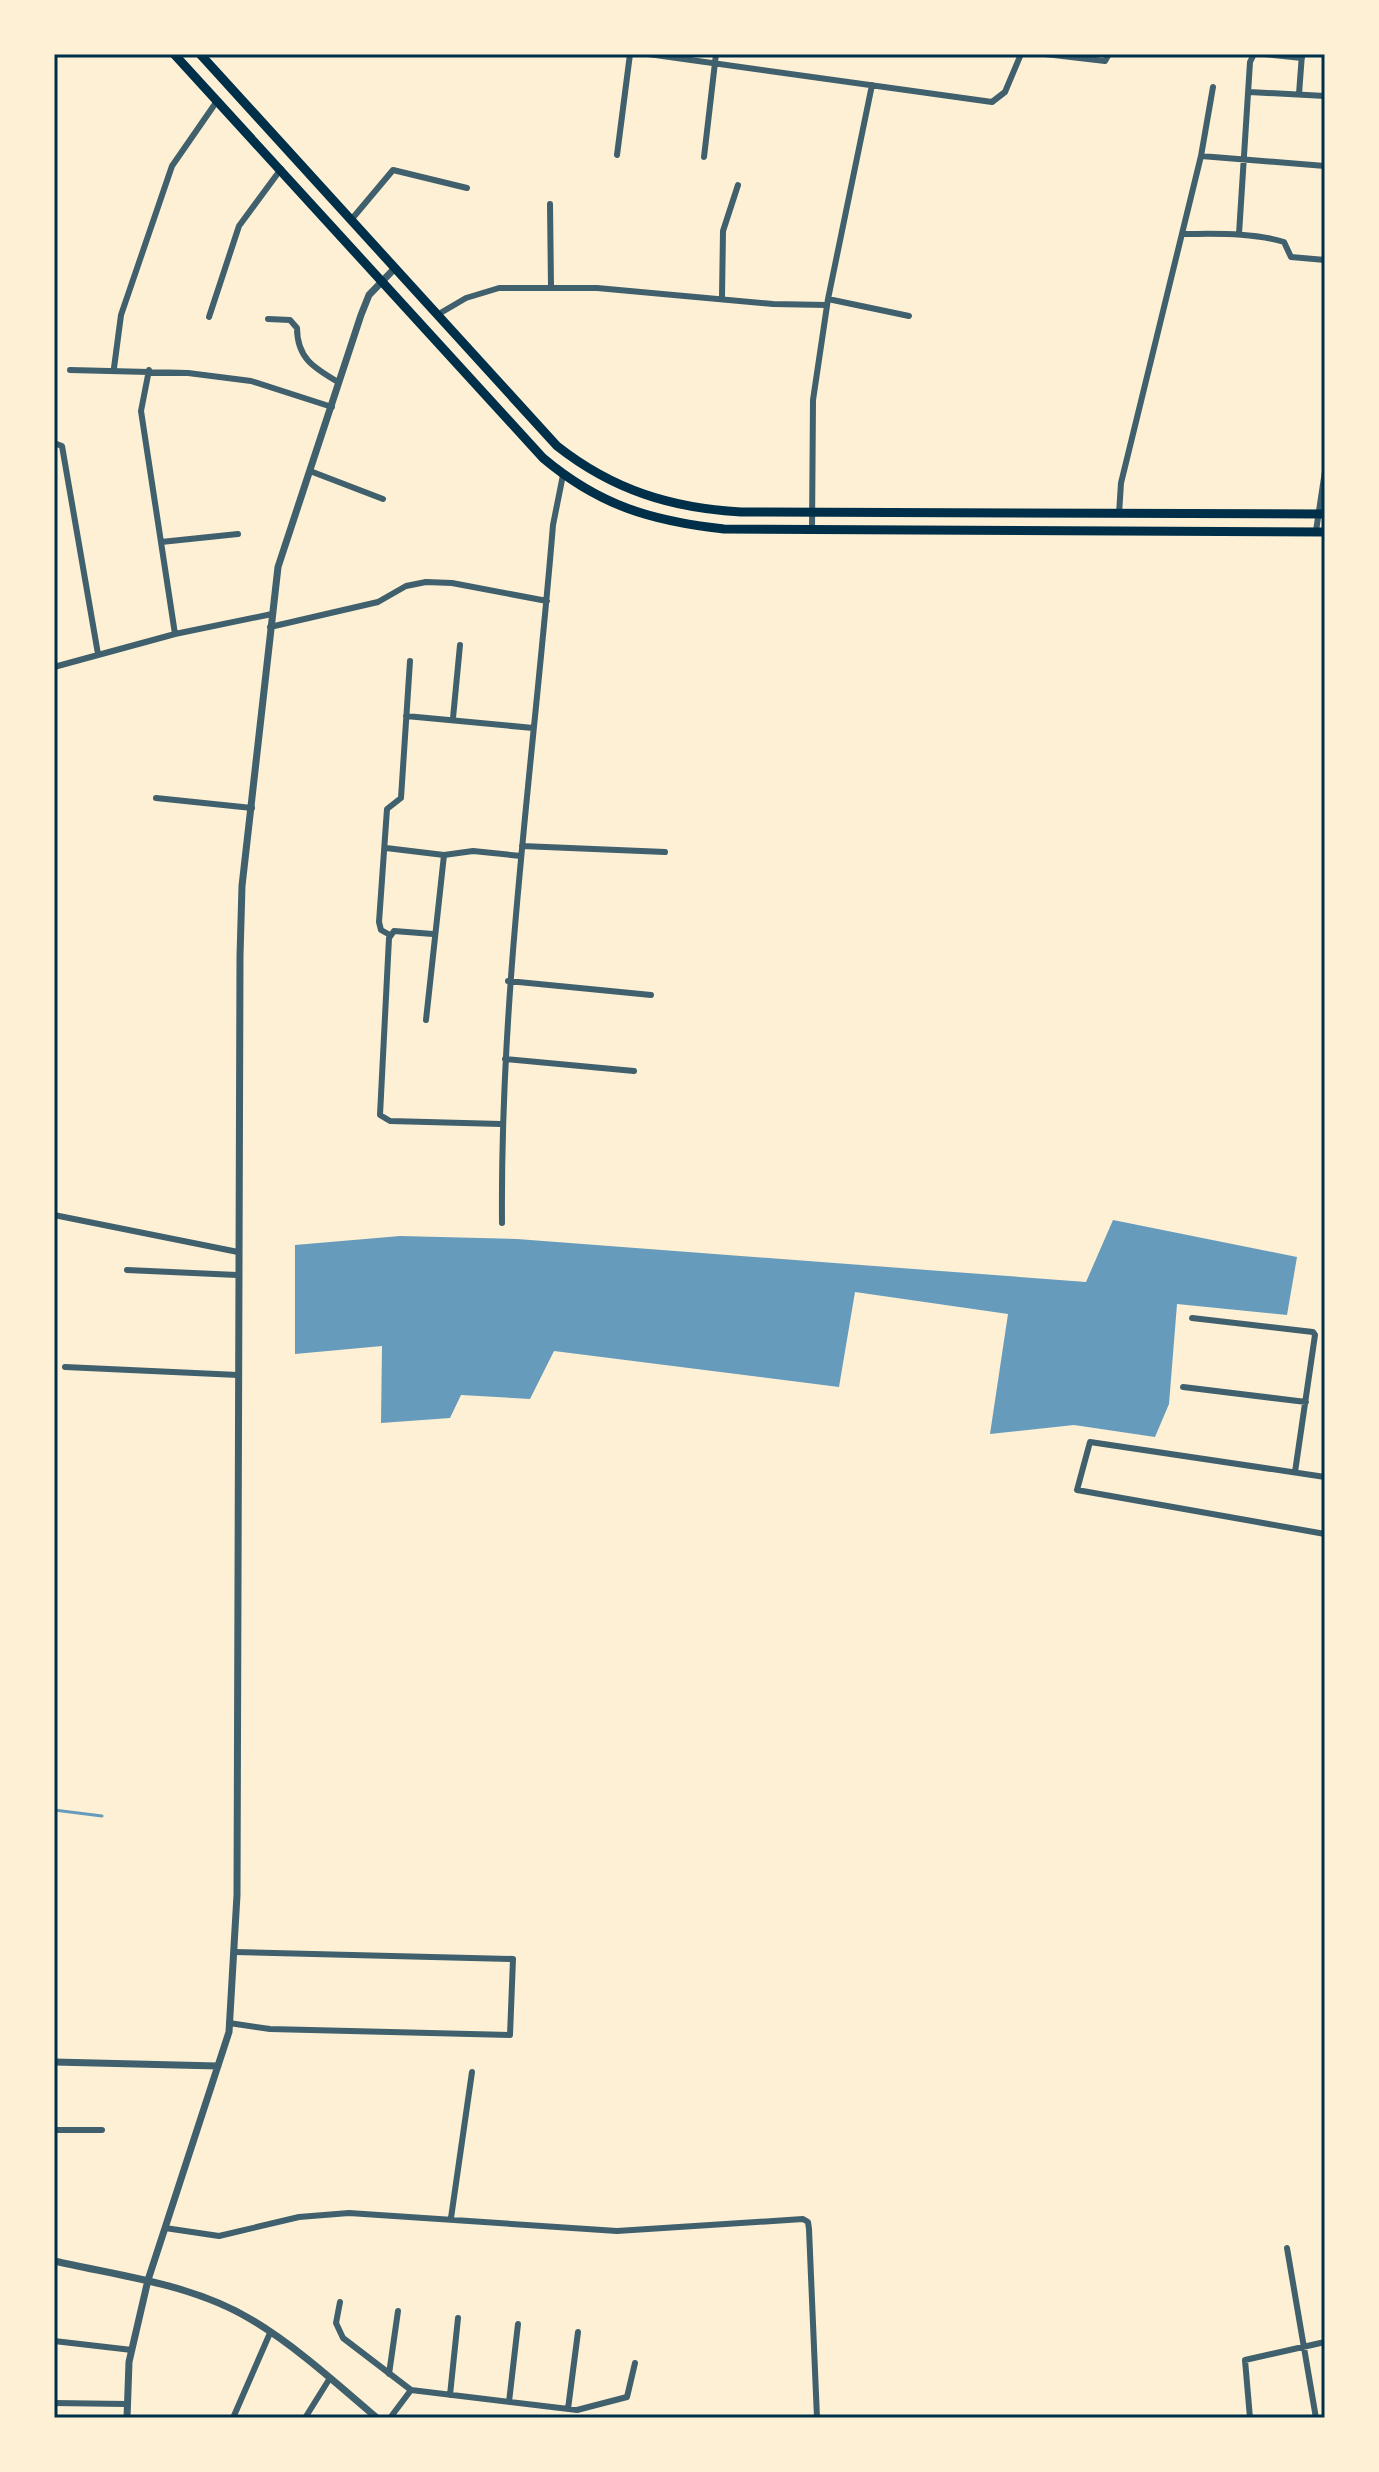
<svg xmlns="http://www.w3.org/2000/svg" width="1379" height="2472" font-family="'Fira Sans Condensed',sans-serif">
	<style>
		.water { fill: #669bbc }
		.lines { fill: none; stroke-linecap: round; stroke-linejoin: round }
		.stream { stroke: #669bbc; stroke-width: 3 }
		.minor { stroke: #3f606c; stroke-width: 6 }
		.tertiary { stroke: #3f606c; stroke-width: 7 }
		.primary { stroke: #003049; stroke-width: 9 }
		.neatline { fill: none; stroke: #003049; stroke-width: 3 }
	</style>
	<rect width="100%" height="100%" fill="#fdf0d5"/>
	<path class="water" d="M1113 1220 1297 1257 1287 1315 1177 1304 1169 1404 1155 1437 1074 1425 990 1434 1008 1314 855 1292 839 1387 554 1351 530 1399 461 1395 450 1418 381 1423 382 1346 295 1354V1245L400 1236 517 1239 1086 1282Z"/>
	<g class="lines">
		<path class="stream" d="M54 1810 102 1816"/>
		<path class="minor" d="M648 54 992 102 1005 92 1021 54
			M1045 54 1105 61 1109 54
			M1264 54 1302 58
			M1249 92 1325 96
			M1299 94 1302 54
			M617 155 630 54
			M1201 156 1325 166
			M704 157 716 54
			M550 204 551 287
			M351 220 393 170 467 188
			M1182 234C1216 234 1251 232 1284 242L1291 257 1325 260
			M1239 234 1250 62 1254 54
			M722 297 723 231 738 185
			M828 299 909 316
			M437 315 466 298 499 288H597L773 304 827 305
			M209 317 239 226 281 169
			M268 319 290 320 297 328C297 358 314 368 338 382
			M114 368 121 315 172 166 217 101
			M70 370 188 373 251 381 332 407
			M149 370 141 411 175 634
			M54 443 62 446 98 654
			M310 471 383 499
			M1119 514 1121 483 1201 156 1213 87
			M812 530 813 400 828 299 872 85
			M1316 531 1325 471
			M161 542 238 534
			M270 627 378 602 406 586 426 582 452 583 547 601
			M54 667 175 634 272 614
			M406 716 533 728
			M453 718 460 645
			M156 798 252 808
			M522 846 665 852
			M386 848 444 855
			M433 934 394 931 389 938 380 1115 390 1121 501 1124
			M390 935 381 930 379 922 387 809 401 798 410 661
			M508 981 651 995
			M426 1020 444 855 473 851 521 856
			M505 1059 634 1071
			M54 1215 238 1252
			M502 1223C500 988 534 758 553 525L563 475
			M127 1270 237 1275
			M1192 1318 1313 1332 1315 1335 1295 1472
			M65 1367 238 1375
			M1183 1387 1306 1402
			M1325 1477 1090 1442 1077 1490 1325 1534
			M229 2023 270 2029 510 2035 513 1959 234 1952
			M54 2130H102
			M451 2218 472 2072
			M165 2228 219 2236 299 2217 349 2213 617 2231 803 2219 808 2222 809 2229 817 2418
			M1287 2248 1316 2418
			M340 2302 336 2323 343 2338 411 2390
			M54 2341 132 2350
			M389 2374 398 2311
			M450 2395 458 2318
			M509 2402 518 2324
			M54 2403 126 2404
			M568 2409 578 2332
			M233 2418 270 2333
			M305 2418 330 2378
			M390 2418 411 2390 577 2410 627 2397 635 2363
			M1250 2418 1245 2360 1325 2342"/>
		<path class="tertiary" d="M54 2062 218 2066
			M54 2261C120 2276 193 2284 252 2320 297 2347 337 2384 377 2418
			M127 2418 129 2362 148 2280 229 2032 237 1895 240 956 242 886 278 567 361 315 369 295 395 268"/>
		<path class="primary" d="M174 54 543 458C600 506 652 521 724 529L1325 532
			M200 54 557 446C613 490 671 508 741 512L1325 514"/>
	</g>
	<rect width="1379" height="2472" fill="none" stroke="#fdf0d5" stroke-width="112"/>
	<rect x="56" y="56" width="1267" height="2360" class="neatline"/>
</svg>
